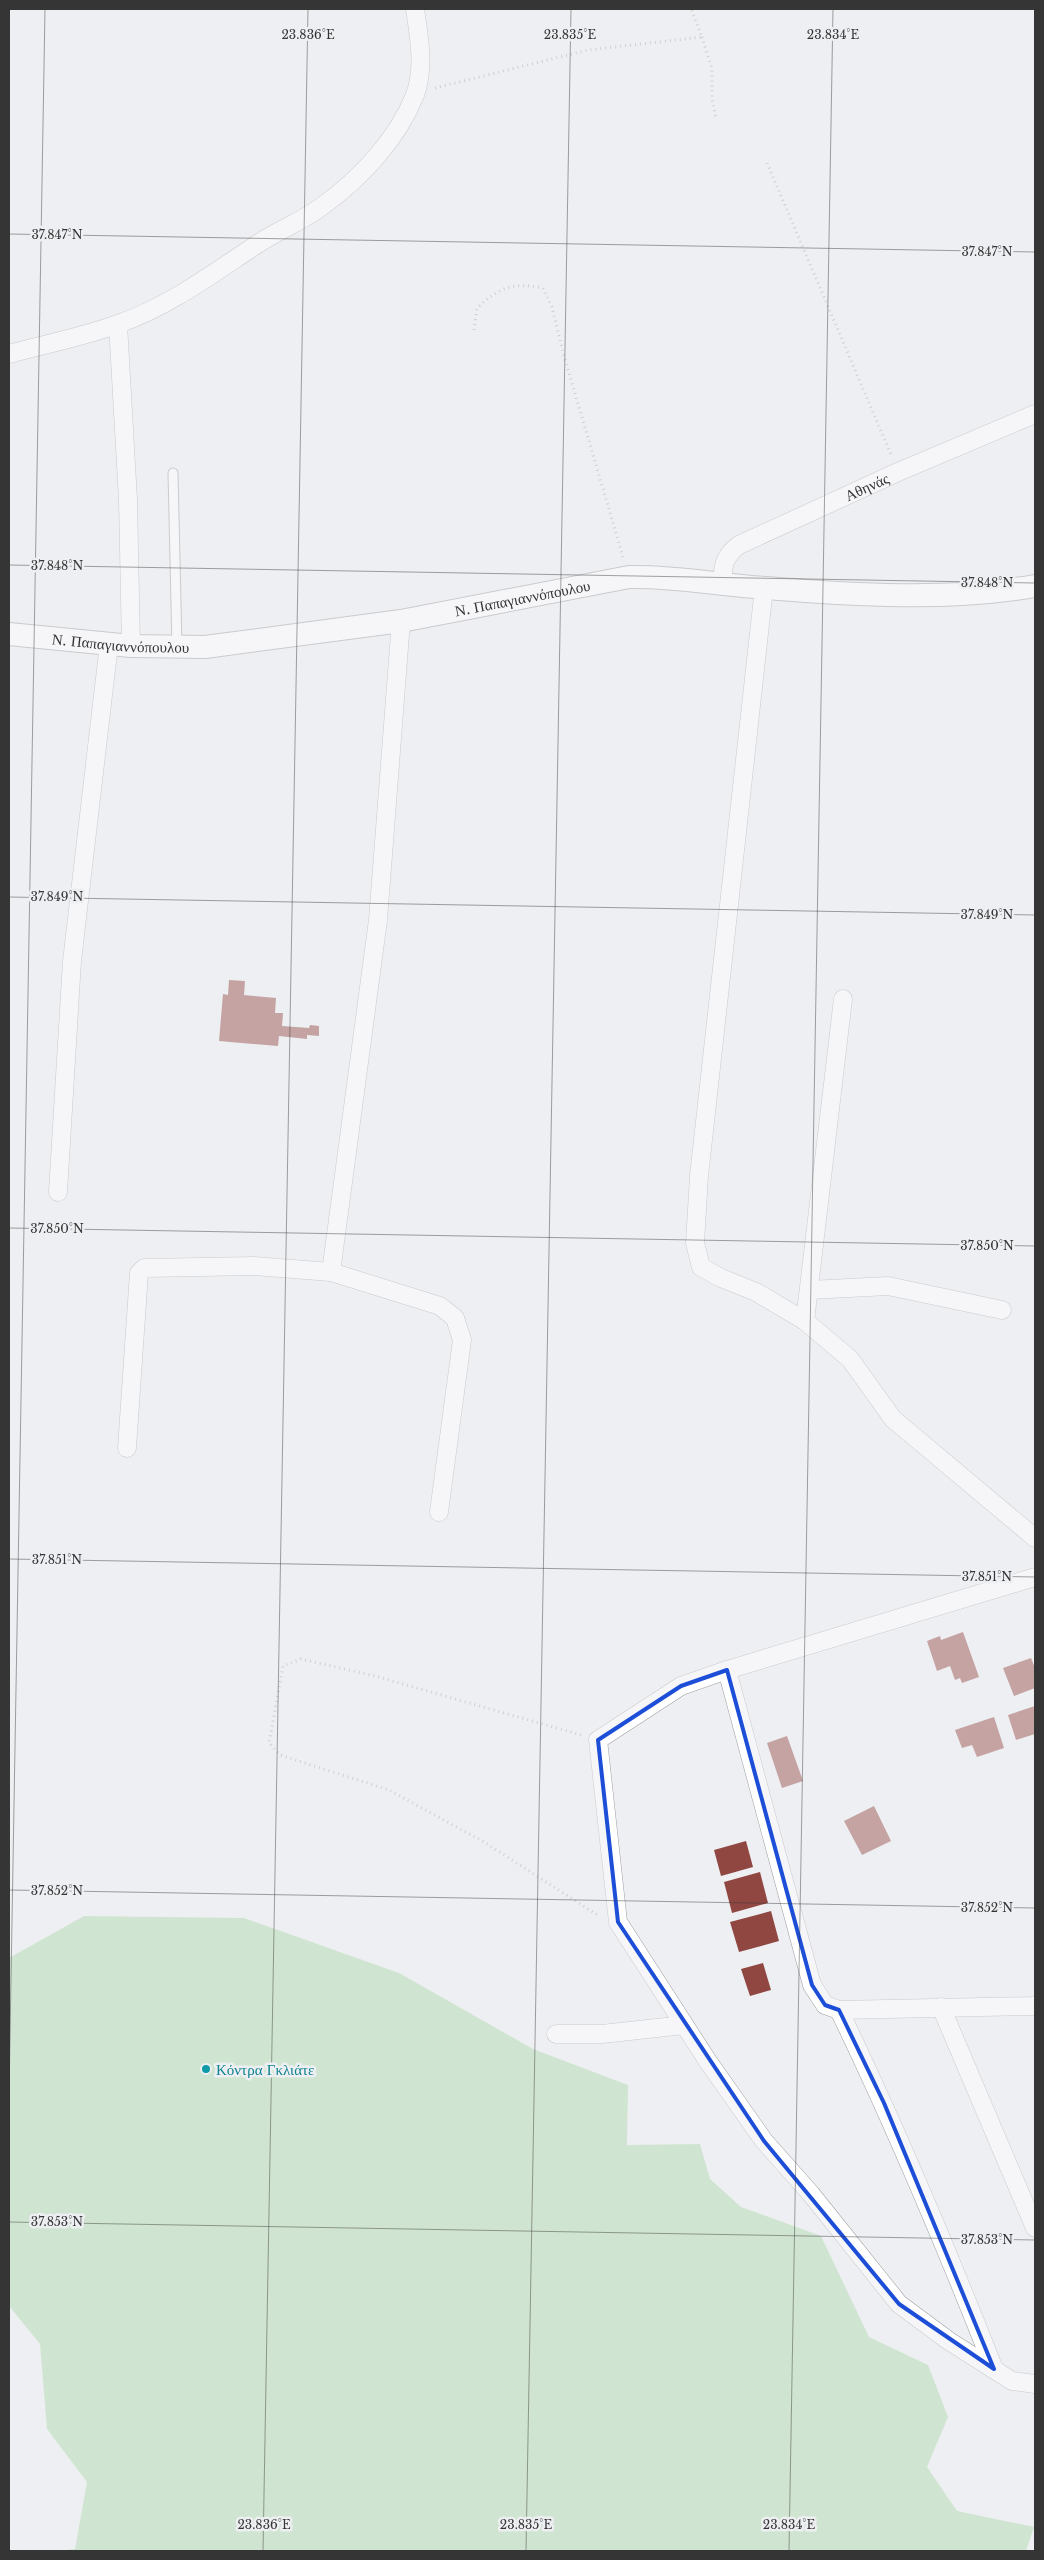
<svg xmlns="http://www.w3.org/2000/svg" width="1044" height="2560" font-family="'Libre Baskerville',serif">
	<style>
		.green { fill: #abdaa8 }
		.building { fill: #904742 }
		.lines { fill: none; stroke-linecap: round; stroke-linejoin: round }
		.service-casing { stroke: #9d9fa1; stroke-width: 11 }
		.minor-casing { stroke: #9d9fa1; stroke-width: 19 }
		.tertiary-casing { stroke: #9d9fa1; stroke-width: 24 }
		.path { stroke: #a9aaac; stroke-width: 3; stroke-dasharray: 1 4; stroke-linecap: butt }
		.service { stroke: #fff; stroke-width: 9 }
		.minor { stroke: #fff; stroke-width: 18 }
		.tertiary { stroke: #fff; stroke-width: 22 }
		.marked { fill: none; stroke: #1d4ed8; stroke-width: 4; stroke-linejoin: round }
		.ticks { fill: none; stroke: #353536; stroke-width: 1; stroke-opacity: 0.45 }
		.culture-dot { fill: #0f9aa8; stroke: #eeeff2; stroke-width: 2 }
		.labels { text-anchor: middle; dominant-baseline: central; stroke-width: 5; stroke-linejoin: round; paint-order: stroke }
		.street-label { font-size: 15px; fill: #353536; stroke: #eeeff2 }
		.culture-label { font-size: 15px; fill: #0d838f; stroke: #eeeff2; text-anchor: start }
		.ticks-label { font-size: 12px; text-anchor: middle; fill: #353536; stroke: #eeeff2; stroke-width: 5; stroke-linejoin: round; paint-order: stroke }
	</style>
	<rect width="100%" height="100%" fill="#eeeff2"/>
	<path class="green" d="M84 1916 244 1918 399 1973 533 2049 628 2085 627 2145 700 2144 710 2179 741 2207 821 2236 869 2337 928 2365 948 2417 927 2467 957 2511 1034 2527 1026 2551H58L75 2549 87 2482 47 2429 40 2344 9 2306V1958Z"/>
	<path class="building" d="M229 980 245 981 244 995 276 998 275 1013H283L282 1026 309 1028 310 1025 319 1026V1036L307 1035V1039L279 1036 278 1046 219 1041 223 994 228 995Z
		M963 1632 979 1677 962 1683 960 1678 955 1680 950 1666 937 1671 927 1641 940 1636 941 1640Z
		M1031 1658 1035 1668V1688L1014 1696 1003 1668Z
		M1035 1706V1734L1016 1740 1008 1715Z
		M994 1717 1004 1748 977 1757 972 1745 962 1748 955 1730Z
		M787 1736 803 1781 782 1788 767 1743Z
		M874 1806 891 1841 862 1855 844 1821Z
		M746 1841 753 1867 721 1876 714 1850Z
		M760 1872 768 1903 732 1913 724 1882Z
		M771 1911 779 1941 739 1952 730 1922Z
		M763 1963 771 1990 750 1996 741 1969Z"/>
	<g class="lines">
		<defs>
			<path id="service" d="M173 473 177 647"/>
			<g id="minor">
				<path d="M118 324 128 500 131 646"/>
				<path d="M9 354C45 344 83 337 118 324 168 307 212 274 256 245 276 231 301 222 321 207 360 179 397 140 415 95 425 68 419 36 415 9"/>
				<path id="s1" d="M722 583C723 565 724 556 739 545L898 472 1035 414"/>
				<path d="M764 588 699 1176 695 1243 701 1267 721 1278 756 1292 805 1321 850 1359 893 1419 1035 1538"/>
				<path d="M58 1192 72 961 109 644"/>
				<path d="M331 1272 378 920 401 621"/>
				<path d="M809 1290 888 1286 1002 1310"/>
				<path d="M805 1321 843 999"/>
				<path d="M127 1448 139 1273 144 1268 254 1266 331 1272 440 1306 455 1318 462 1340 439 1512"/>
				<path d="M1035 1577 727 1670 681 1686 598 1740 618 1922 707 2060 764 2141 811 2194 899 2304 949 2341 1012 2381 1035 2384"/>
				<path d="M727 1670 812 1985 825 2005 839 2010 1035 2006"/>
				<path d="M941 2007 1035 2228"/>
				<path d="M839 2010C896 2128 946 2247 994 2369"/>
				<path d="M556 2034H602L684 2025"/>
			</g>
			<g id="tertiary">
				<path id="s2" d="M9 634 131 646 205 647 401 621 629 577C676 576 719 585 766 588 854 595 948 601 1035 586"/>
			</g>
		</defs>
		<use href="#service" class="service-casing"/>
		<use href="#minor" class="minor-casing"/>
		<use href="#tertiary" class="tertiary-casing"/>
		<path class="path" d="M702 37 712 69V99L716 118
			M435 88 588 50 702 37 691 9
			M767 163 892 457
			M474 330 477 308C500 287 512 282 543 288L552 307 564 356 623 557
			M581 1735 375 1676 301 1659 283 1666 269 1743 280 1755 389 1790 484 1842 599 1916"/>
		<use href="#service" class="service"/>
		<use href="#minor" class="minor"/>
		<use href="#tertiary" class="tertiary"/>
	</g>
	<path d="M0 0H1044V2560H0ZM727 1670 812 1985 825 2005 839 2010 884 2103 994 2369 899 2304 764 2141 618 1922 598 1740 681 1686Z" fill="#eeeff2" fill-opacity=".55" fill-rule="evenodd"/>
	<path class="marked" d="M727 1670 812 1985 825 2005 839 2010 884 2103 994 2369 899 2304 764 2141 618 1922 598 1740 681 1686Z"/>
	<path class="ticks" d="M9 234 1035 252M9 565 1035 583M9 897 1035 915M9 1228 1035 1246M9 1559 1035 1577M9 1890 1035 1908M9 2095 45 9M9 2222 1035 2240M263 2551 308 9M526 2551 571 9M789 2551 833 9"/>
	<circle class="culture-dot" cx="206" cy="2069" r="5"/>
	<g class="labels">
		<g class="street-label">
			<text stroke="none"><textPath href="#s1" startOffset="184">Αθηνάς</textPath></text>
			<text stroke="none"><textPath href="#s2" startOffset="518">Ν. Παπαγιαννόπουλου</textPath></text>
			<text stroke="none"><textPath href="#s2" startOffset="112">Ν. Παπαγιαννόπουλου</textPath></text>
		</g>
		<g class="culture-label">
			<text x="216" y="2069">Κόντρα Γκλιάτε</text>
		</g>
	</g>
	<g class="ticks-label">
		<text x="308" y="39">23.836°E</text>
		<text x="570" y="39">23.835°E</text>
		<text x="833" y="39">23.834°E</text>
		<text x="57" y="239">37.847°N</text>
		<text x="987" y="256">37.847°N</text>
		<text x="57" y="570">37.848°N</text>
		<text x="987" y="587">37.848°N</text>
		<text x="57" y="901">37.849°N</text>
		<text x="987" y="919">37.849°N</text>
		<text x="57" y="1233">37.850°N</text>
		<text x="987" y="1250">37.850°N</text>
		<text x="57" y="1564">37.851°N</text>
		<text x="987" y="1581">37.851°N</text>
		<text x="57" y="1895">37.852°N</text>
		<text x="987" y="1912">37.852°N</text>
		<text x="57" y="2226">37.853°N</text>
		<text x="987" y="2244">37.853°N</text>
		<text x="264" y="2529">23.836°E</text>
		<text x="526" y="2529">23.835°E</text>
		<text x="789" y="2529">23.834°E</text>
	</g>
	<rect width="1044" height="2560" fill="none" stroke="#353536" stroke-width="20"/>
</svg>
